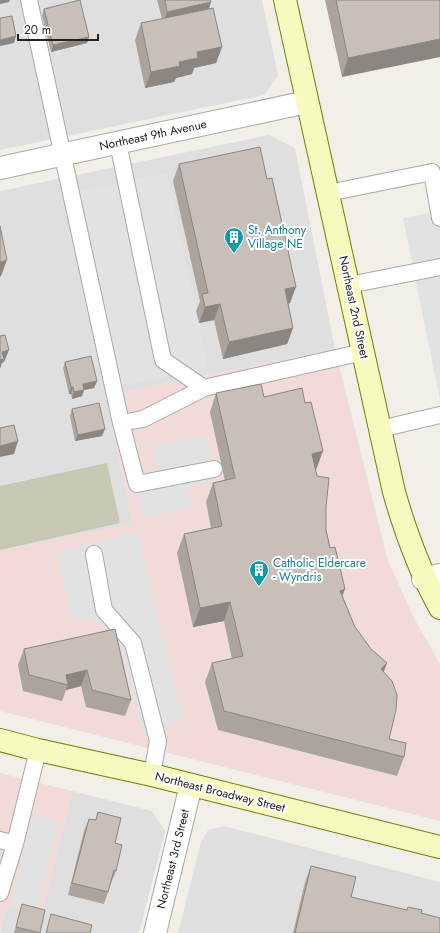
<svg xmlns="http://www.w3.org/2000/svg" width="440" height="933" font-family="Jost,sans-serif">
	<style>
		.residential { fill: #e0dfdf }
		.commercial { fill: #f2dad9 }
		.construction { fill: #c7c7b4 }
		.parking { fill: #e2e2e2 }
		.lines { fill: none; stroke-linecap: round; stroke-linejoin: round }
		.lane-casing { stroke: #a9a9a9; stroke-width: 18 }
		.street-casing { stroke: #a9a9a9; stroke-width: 24 }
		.secondary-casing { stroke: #707d05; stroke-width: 24 }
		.lane { stroke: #fff; stroke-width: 16 }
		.street { stroke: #fff; stroke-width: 22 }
		.secondary { stroke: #f7fabf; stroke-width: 22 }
		.wall { fill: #aba49e }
		.shaded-wall { fill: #8b8681 }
		.building { fill: #c7bfb8; stroke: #8b8681 }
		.labels { text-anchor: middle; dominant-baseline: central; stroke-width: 4; stroke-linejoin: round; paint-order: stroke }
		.street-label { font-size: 12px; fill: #222; stroke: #fff }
		.culture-label { font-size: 12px; fill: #0d838f; stroke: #fff; text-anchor: start }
	</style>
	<rect width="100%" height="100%" fill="#f2efe9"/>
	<path class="residential" d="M0 0H262L278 76 264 95 0 150Z
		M269 135 295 148 335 349 106 396 133 524 0 551V191Z
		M72 791 152 811 165 831 139 933H0L6 906 42 913Z
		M224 826 440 882V933H178L201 842 208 830Z"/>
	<path class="commercial" d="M335 349 388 561 414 618 440 664V821L0 711V551L133 524 106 396Z
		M0 773 72 791 42 914 6 906 0 931Z"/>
	<path class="construction" d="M107 463 120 523 0 550V486Z"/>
	<path class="parking" d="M167 173 208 368 122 386 80 191Z
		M440 211V400L403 218Z
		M206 434 216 480 188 487 192 507 142 518 132 474 157 469 152 446Z
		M137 532 184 721 142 732 120 644 96 620 72 619 56 551Z
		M33 815 59 821 36 913 10 907Z"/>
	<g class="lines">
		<defs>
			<path id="lane" d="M29 0 121 423 137 484 214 469
				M118 143 163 360 204 388
				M328 193 432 172 440 218
				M349 285 440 267
				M121 423 143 419 204 388 363 352
				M380 429 440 415
				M94 554 104 610 133 643 158 741 152 775
				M0 840 15 844
				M0 893 15 844 38 750"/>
			<path id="street" d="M0 168 307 102
				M423 579 440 575
				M155 933 191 785"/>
			<path id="secondary" d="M285 0 394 492C406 534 419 570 440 608
				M0 740 38 750 152 775 440 847"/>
		</defs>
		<use href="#lane" class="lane-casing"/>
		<use href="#street" class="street-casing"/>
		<use href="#secondary" class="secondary-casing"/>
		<use href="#lane" class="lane"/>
		<use href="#street" class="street"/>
		<use href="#secondary" class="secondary"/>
	</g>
	<path class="wall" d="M157 0H210L209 9 222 47 216 63 194 68 192 74 176 78 174 82 145 88 135 40 141 23 162 19Z
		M325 0H440L342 77Z
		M44 9 89 37 87 43 51 52 42 15Z
		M179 164 290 303 288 304 293 328 287 344 223 359 214 320 199 323 196 311 200 301 173 181Z
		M65 362 97 381 94 388 84 390 82 396 72 399 71 394H69L63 368Z
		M216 393 264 397 316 470H315L317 476 326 507V530L343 597 355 627 371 649 387 663 383 672 389 739 404 757 397 776 218 730 205 682 212 663 232 659 224 621 193 627 177 553 184 534 211 528 206 502 213 483 225 481 210 412Z
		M72 409 102 436 75 441 70 416Z
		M115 629 131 700 125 716 86 707 81 686 66 690 62 701 23 691 18 665 24 649Z
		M98 812 115 843 116 871 111 883 104 904 68 895 84 831 89 819 95 820Z
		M311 866 351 897 407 910 408 907 421 913 440 933H293L305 882Z
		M22 904 40 933H14L20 911Z"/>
	<path class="shaded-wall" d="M0 0H10L9 2 0 4Z
		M211 2 207 14 163 24 167 12Z
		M16 36 14 43 0 46V40Z
		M89 37 87 43 51 52 53 45Z
		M440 39V57L342 77 348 58Z
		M222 47 216 63 194 68 192 74 176 78 174 82 145 88 151 72 179 62 197 52Z
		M7 260 1 276 0 277V262Z
		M296 287 290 303 279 306 285 289Z
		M220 304 214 320 199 323 205 307Z
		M293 328 287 344 223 359 229 342Z
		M9 350 4 362 2 363 0 369V357L2 352Z
		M97 381 94 388 84 390 82 396 72 399 74 392 83 384Z
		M71 387H73L71 394H69Z
		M105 429 102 436 75 441 78 435Z
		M18 441 14 454 0 457V446Z
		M323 451 316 470 305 473 312 454Z
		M345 589 338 608 340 591Z
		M230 602 224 621 193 627 200 608Z
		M387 663 380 682 381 669Z
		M87 670 81 686 66 690 68 685 66 675Z"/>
	<path class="building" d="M80 0 89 37 53 45 44 9Z
		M165 0H210L211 2 167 12Z
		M336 0H440V39L348 58Z
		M213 8 222 47 197 52 198 58 179 62 180 66 151 72 141 23Z
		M12 16 16 36 0 40V18Z
		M260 147 267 179 272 178 296 287 285 289 293 328 229 342 220 304 205 307 202 294 208 293 179 164Z
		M0 226 7 260 0 262Z
		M5 335 9 350 2 352 4 359 0 360V336Z
		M91 356 97 381 83 384 84 390 74 392 73 387H71L65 362Z
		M261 384 264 397 302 388 305 403 311 402 323 451 312 454 317 476 329 478 326 507V530L330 548 335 547 345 589 340 591 355 627 371 649 387 663 381 669 392 681 397 695 396 710 389 739 406 743 404 757 224 711 212 663 243 656 230 602 200 608 184 534 222 526 213 483 235 478 216 393Z
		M99 403 105 429 78 435 72 409Z
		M14 425 18 441 0 446V428Z
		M115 629 131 700 92 690 87 670 66 675 68 685 29 675 24 649Z
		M98 812 121 818 115 843 122 845 116 871 114 870 108 892 72 883 89 819 96 820Z
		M311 866 356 877 351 897 407 910 408 907 422 910 421 913 440 918V933H295Z
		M22 904 45 910 40 933 16 927Z
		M51 914 92 925 90 933H46Z"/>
	<defs>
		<symbol id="building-pin" viewBox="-11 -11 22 30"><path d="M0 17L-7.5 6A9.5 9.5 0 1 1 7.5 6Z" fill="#0f9aa8" stroke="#fff"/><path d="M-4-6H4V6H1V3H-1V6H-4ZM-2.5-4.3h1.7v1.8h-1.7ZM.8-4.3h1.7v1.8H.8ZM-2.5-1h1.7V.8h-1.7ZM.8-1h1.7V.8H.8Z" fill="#fff"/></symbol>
	</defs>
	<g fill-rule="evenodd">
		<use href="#building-pin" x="223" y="226" width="22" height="30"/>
		<use href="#building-pin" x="248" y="559" width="22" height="30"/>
	</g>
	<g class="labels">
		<g class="street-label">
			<text transform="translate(153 135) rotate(-12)">Northeast 9th Avenue</text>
			<text transform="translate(354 307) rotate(78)">Northeast 2nd Street</text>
			<text transform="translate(220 792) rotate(14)">Northeast Broadway Street</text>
			<text transform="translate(173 859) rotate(-76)">Northeast 3rd Street</text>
		</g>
		<g class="culture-label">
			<text x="248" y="230">St. Anthony<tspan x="248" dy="14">Village NE</tspan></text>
			<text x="273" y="563">Catholic Eldercare<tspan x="273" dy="14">- Wyndris</tspan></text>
		</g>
	</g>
	<path d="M18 34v6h80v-6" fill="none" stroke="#222222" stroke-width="2"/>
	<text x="24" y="34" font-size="12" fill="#222222" stroke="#ffffff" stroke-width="3" paint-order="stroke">20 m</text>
</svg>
